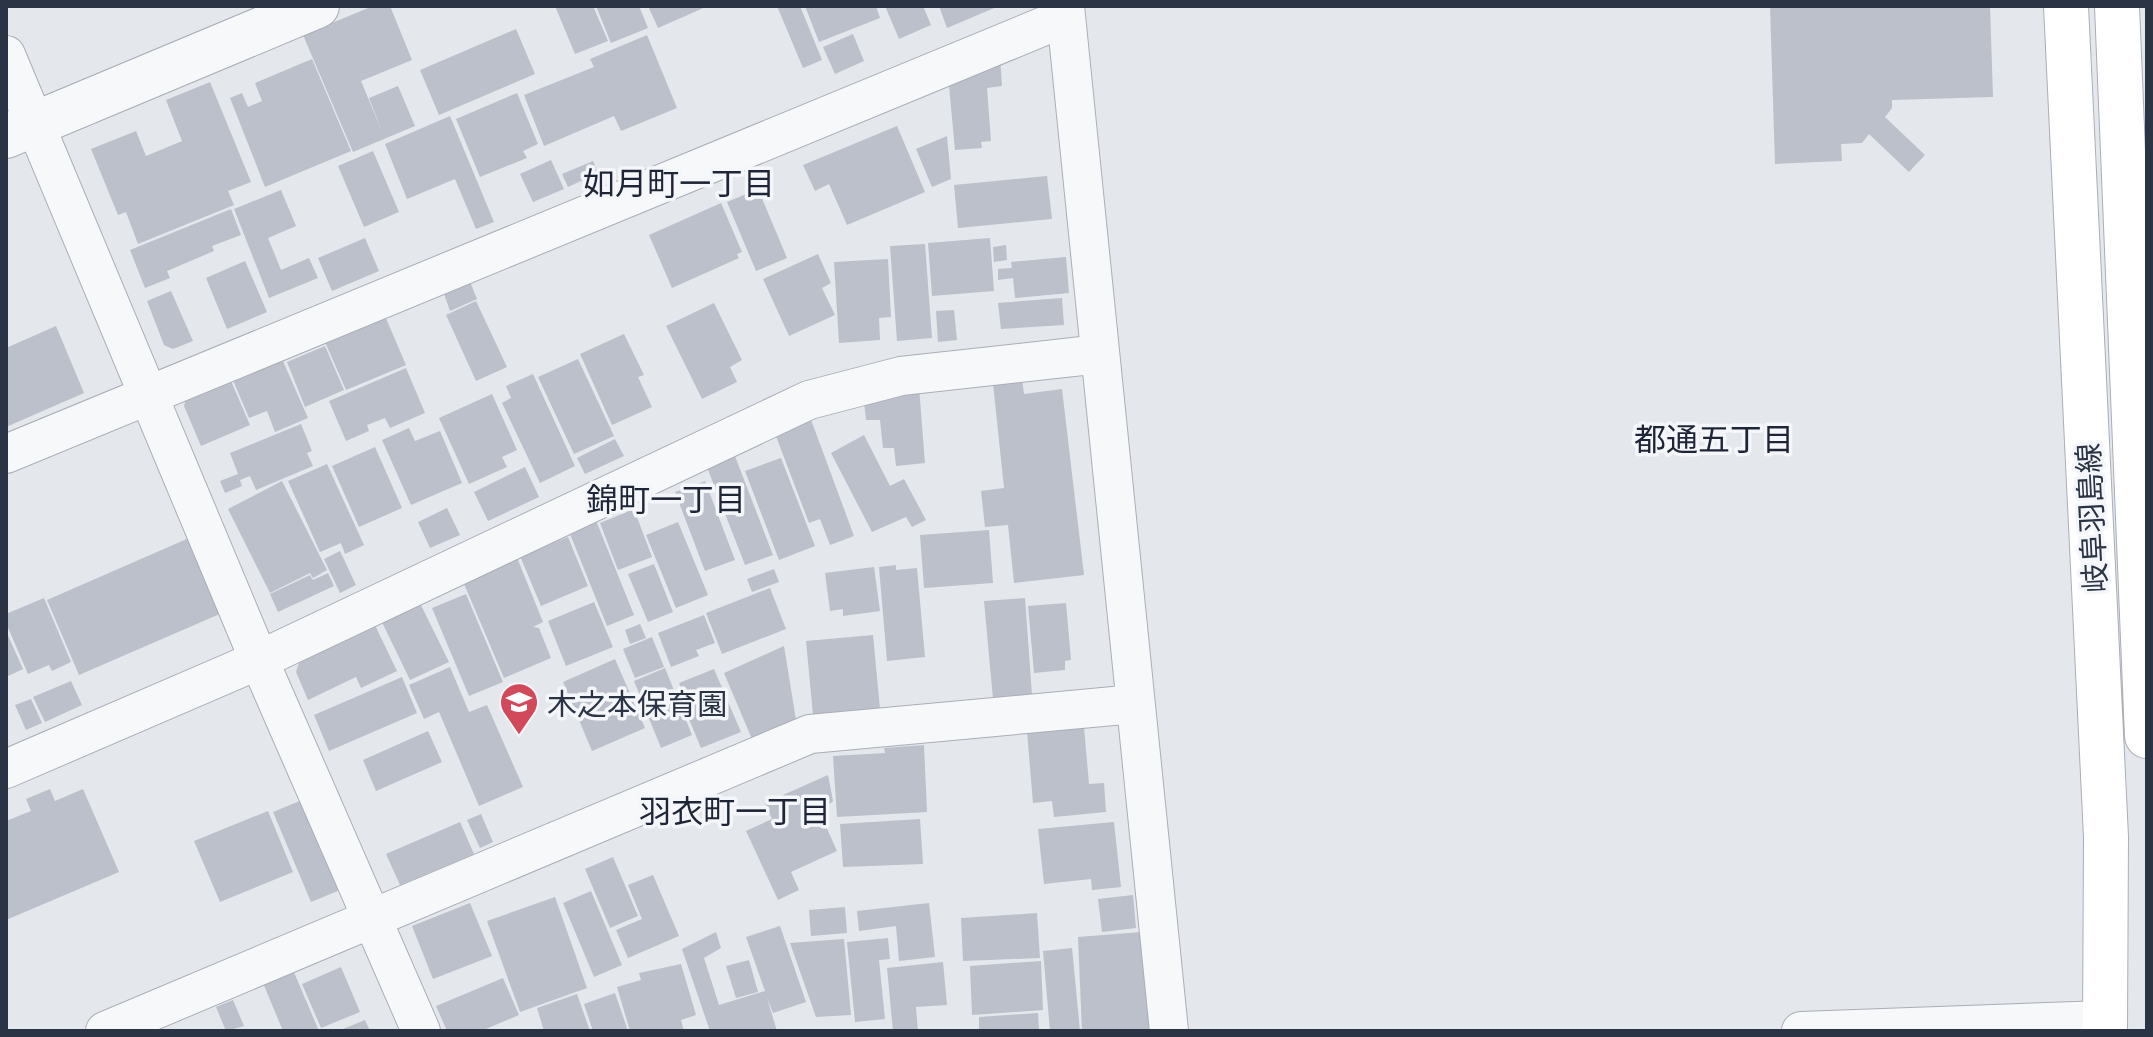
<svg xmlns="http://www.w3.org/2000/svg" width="2153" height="1037" font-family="Commissioner,'Noto Sans JP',sans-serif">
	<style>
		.building { fill: #bbc0ca }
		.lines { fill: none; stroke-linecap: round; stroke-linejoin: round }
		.minor-casing { stroke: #a9aeb7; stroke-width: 40 }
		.tertiary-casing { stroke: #a9aeb7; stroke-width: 46 }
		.secondary-casing { stroke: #a9aeb7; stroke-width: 46 }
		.minor { stroke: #f7f8fa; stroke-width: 38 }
		.tertiary { stroke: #f7f8fa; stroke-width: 44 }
		.secondary { stroke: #fff; stroke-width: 44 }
		.labels { text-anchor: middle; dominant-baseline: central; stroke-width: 7; stroke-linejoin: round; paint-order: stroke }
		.street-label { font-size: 30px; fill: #2b3445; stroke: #f4f6f9 }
		.poi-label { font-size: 30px; fill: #2b3445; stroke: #f4f6f9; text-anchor: start }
		.neighbourhood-label { font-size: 32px; fill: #1d2536; stroke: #f4f6f9 }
	</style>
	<rect width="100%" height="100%" fill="#e4e7ec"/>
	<path class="building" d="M373 6H390L412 60 361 81 383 134 369 98 398 86 415 126 353 152 303 35Z
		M555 6H593L608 41 575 54Z
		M596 6H639L648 28 611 43Z
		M648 6H708L658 28Z
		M777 6H800L822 60 803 68Z
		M805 6H876L880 18 819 42Z
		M885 6H923L931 25 899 39Z
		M939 6H999L947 28Z
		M1770 6H1990L1993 97 1892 100V108L1885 117 1925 155 1909 172 1869 134 1862 143 1841 144 1842 161 1775 164Z
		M516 29 535 74 439 115 420 70Z
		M853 34 864 61 835 74 823 47Z
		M647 35 677 108 621 131 614 116 544 146 524 95 594 67 590 59Z
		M1000 56 1002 86 987 88 991 141 981 142 982 148 955 150 948 75Z
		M312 59 351 151 265 187 230 98 242 93 248 107 262 101 255 83Z
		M210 82 251 182 228 191 234 205 138 244 126 212 118 215 91 149 136 131 146 156 182 141 166 100Z
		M517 93 538 144 523 151 527 158 480 177 456 119Z
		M450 116 494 222 476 229 455 179 407 199 385 144Z
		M897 126 925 192 847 225 829 184 815 191 803 165Z
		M947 136 951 179 932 187 916 149Z
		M373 151 399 212 364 227 338 166Z
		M551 160 564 189 533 202 520 174Z
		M593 161 598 173 568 187 562 174Z
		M1047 176 1052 219 958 228 954 185Z
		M758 189 787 258 756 271 727 202Z
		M281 190 296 226 268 238 281 270 309 258 318 278 269 298 234 209Z
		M721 203 742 252 737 254 739 258 672 288 649 235Z
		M231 209 241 235 212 246 214 251 167 271 170 278 145 288 130 250Z
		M365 238 379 271 332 291 318 258Z
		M990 238 994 291 932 296 928 243Z
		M925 244 932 338 897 341 890 246Z
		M1006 245 1007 260 994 262 993 247Z
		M818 254 831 283 822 288 835 315 789 336 763 279Z
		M1066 257 1069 293 1015 298 1013 278 998 280V269L1012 268 1011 262Z
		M888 259 891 317 879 318 880 340 839 343 834 262Z
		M245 261 267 312 227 329 206 278Z
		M468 277 477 299 450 311 442 288Z
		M171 291 193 341 173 349 164 345 147 301Z
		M1062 298 1064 325 1001 329 998 303Z
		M476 301 507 367 476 381 446 315Z
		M714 303 742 360 730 367 737 382 702 399 666 326Z
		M382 309 406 365 346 390 322 335Z
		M954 310 957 340 938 342 936 311Z
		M56 326 84 393 6 427V348Z
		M624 334 644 375 638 377 652 407 612 425 580 354Z
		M325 346 344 390 305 407 287 362Z
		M279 352 308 418 275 432 267 411 249 418 230 373Z
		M578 359 614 436 574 454 538 377Z
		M406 368 425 413 390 428 385 418 367 425 369 431 346 441 329 401Z
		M1021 371 1024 394 1062 389 1084 575 1014 583 1008 525 985 527 981 491 1004 488 992 374Z
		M228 374 250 425 201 446 184 406 188 391Z
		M533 374 575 466 540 483 502 403 511 398 506 386Z
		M919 387 925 463 896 466 894 448H883L880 420H866L863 392Z
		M492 394 517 450 502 457 507 467 469 484 439 418Z
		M810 417 854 536 830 545 820 519 809 523 774 431Z
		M301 424 312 451 307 453 313 466 256 490 250 476 240 480 242 486 225 493 220 481 238 474 230 453Z
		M409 428 415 441 440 431 462 483 411 505 382 440Z
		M864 435 890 486 904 479 926 520 912 527 906 517 872 532 831 453Z
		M615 439 624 456 585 474 577 458Z
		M375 447 402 508 359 527 332 466Z
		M733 451 773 555 745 565 705 462Z
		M781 458 815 546 779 560 745 471Z
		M327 464 364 545 345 554 341 543 320 552 288 481Z
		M525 467 539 497 488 521 474 492Z
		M282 481 327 570 313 578 310 573 270 593 228 509Z
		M705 481 735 560 705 571 675 492Z
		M447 508 460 535 430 548 418 522Z
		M634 509 652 557 618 570 600 523Z
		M595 518 634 615 607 626 568 529Z
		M678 522 708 595 676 608 646 535Z
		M989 530 993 583 924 588 920 535Z
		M568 537 588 586 541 606 520 556Z
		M189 538 222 613 79 675 47 600Z
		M340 551 356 585 340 593 324 559Z
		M516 555 543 622 533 627 539 628 551 658 504 678 462 579Z
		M654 564 673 612 648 622 628 574Z
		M896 565V570L917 568 925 657 887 661 879 567Z
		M874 567 880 611 843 616V609L830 611 825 573Z
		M774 569 779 582 752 592 747 579Z
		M328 573 334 586 278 612 270 594 310 575 313 580Z
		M770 588 786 629 722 654 706 613Z
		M466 594 503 682 469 696 432 608Z
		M417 597 449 662 410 680 379 616Z
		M44 598 71 662 52 671 49 665 28 674 6 623V614Z
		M1025 598 1032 695 993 699 984 601Z
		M594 602 613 647 566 666 548 621Z
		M1066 603 1071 660 1065 661V670L1034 673 1028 606Z
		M704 615 715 643 696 650 699 656 671 667 658 633Z
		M372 619 397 671 361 688 356 677 308 700 296 672 302 653Z
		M640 624 646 638 630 644 625 630Z
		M6 631 23 669 6 677Z
		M873 635 880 709 813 715 806 641Z
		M652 637 664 667 635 678 623 649Z
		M784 646 796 720 752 739 724 673Z
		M615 659 645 728 592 751 563 682Z
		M450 667 469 712 487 705 523 787 479 806 439 712 424 719 409 685Z
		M665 668 692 735 661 748 634 681Z
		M714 669 741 732 701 748 686 712 690 711 679 683Z
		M402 677 417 713 329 751 314 715Z
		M71 681 82 705 45 722 33 697Z
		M31 699 42 723 26 730 15 705Z
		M1084 727 1089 784 1104 783 1106 812 1054 817 1052 801 1033 803 1027 732Z
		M428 731 442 762 376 791 363 760Z
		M924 745 927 812 837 817 833 756 885 753 884 748Z
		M828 775 833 801 820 813 837 851 791 872 799 890 778 900 746 831 772 819 765 803Z
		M50 789 55 801 83 789 119 872 6 920V821L31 811 26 799Z
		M307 798 345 888 311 902 273 812Z
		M268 811 293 872 220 902 194 841Z
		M481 814 493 842 480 848 467 820Z
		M920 819 923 864 843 867 840 824Z
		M460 822 474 854 400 885 386 854Z
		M1114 822 1121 887 1092 890 1091 879 1044 884 1038 829Z
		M613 857 638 916 610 928 585 869Z
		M653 875 679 936 628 958 616 930 642 919 628 885Z
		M591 891 622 965 594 977 563 903Z
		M1133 895 1136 928 1102 932 1098 899Z
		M555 897 587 988 520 1012 487 921Z
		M470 903 492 956 433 979 412 926Z
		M929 903 935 957 899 961 896 926 859 931 857 911Z
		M845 907 847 933 811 936 809 910Z
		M1037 913 1040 958 963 961 961 918Z
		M780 926 806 1002 773 1013 767 998 777 1031H710L682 949 716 932 721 948 704 958 719 1005 765 991 746 937Z
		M1141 932 1151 1026 1146 1031H1082L1078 937Z
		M888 938 890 959 879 960 885 1019 855 1022 847 942Z
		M844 939 851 1015 816 1017 790 943Z
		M1072 948 1080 1031H1050L1043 951Z
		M749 960 758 992 736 998 726 966Z
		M1041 961 1043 1010 972 1015 970 966Z
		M943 962 947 1005 916 1007 918 1031H893L887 968Z
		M681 964 696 1015 681 1020 684 1031H630L617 987 641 980 639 973Z
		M341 967 360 1012 321 1028 302 984Z
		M293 970 319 1031H283L263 983Z
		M503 978 519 1015 481 1031H447L436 1006Z
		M615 993 628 1031H593L584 1004Z
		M577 994 590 1031H544L537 1008Z
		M233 1000 244 1026 226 1031 216 1007Z
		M1038 1013 1039 1031H979V1017Z
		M365 1020 370 1031H338Z"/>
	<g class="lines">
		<defs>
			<path id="minor" d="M1065 6 1169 1031
				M6 55 259 660 421 1031
				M6 454 1066 17
				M6 769 259 660 809 400 901 376 1100 354
				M105 1031 810 734 1135 704
				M1801 1031 2104 1020"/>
			<path id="tertiary" d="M6 136 317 6"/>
			<path id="secondary" d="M2066 6 2106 837 2105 1031
				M2117 6 2147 736"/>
		</defs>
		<use href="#minor" class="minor-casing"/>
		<use href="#tertiary" class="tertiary-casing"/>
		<use href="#secondary" class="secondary-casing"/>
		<use href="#minor" class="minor"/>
		<use href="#tertiary" class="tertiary"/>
		<use href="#secondary" class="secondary"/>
	</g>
	<defs>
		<symbol id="school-pin" viewBox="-11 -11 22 30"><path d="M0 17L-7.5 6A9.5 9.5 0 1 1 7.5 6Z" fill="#d1495b" stroke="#f4f6f9"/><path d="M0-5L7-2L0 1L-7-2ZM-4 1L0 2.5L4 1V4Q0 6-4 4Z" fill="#fff"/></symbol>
	</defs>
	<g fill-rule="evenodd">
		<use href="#school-pin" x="497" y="680" width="44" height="60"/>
	</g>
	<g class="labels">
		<g class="street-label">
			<text transform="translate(2090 518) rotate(-93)">岐阜羽島線</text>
		</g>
		<g class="poi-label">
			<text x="547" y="702">木之本保育園</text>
		</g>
		<g class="neighbourhood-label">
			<text x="679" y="182">如月町一丁目</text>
			<text x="1714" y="438">都通五丁目</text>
			<text x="666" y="498">錦町一丁目</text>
			<text x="735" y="810">羽衣町一丁目</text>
		</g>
	</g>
	<rect width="2153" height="1037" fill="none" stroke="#2b3445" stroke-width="16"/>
</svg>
